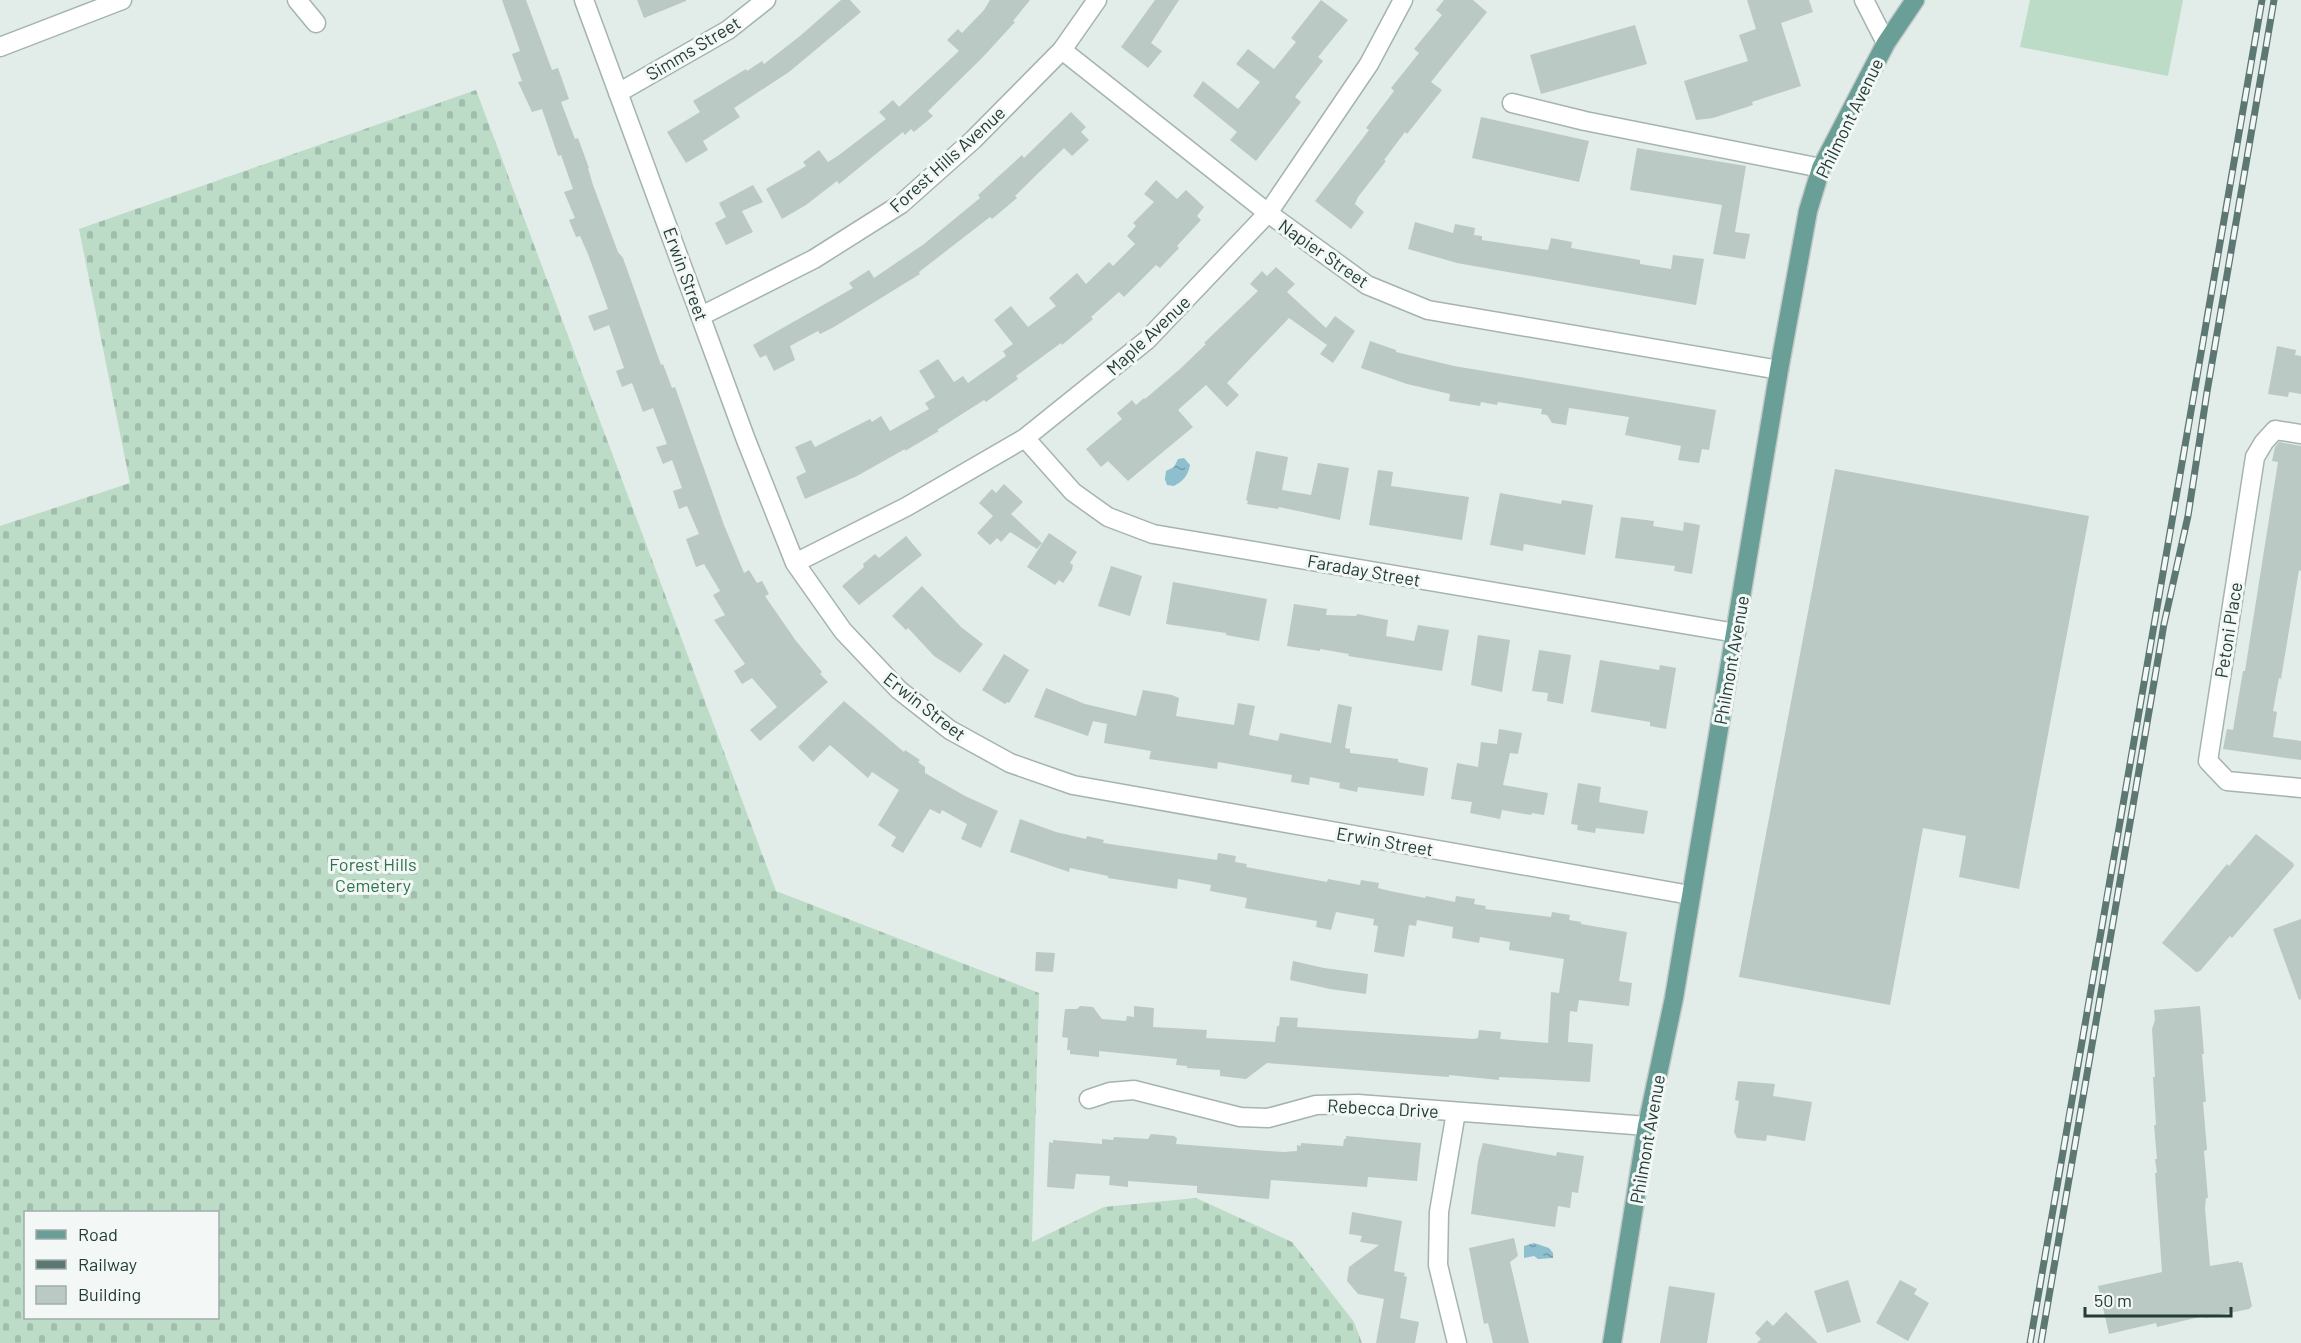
<svg xmlns="http://www.w3.org/2000/svg" width="2301" height="1343" font-family="Barlow,sans-serif">
	<style>
		.cemetery { fill: url(#cemetery-stones); fill-rule: evenodd }
		.garden { fill: #bcdcc7 }
		.water { fill: url(#water-ripples) }
		.building { fill: #bbc9c5 }
		.lines { fill: none; stroke-linecap: round; stroke-linejoin: round }
		.minor-casing { stroke: #a5b4af; stroke-width: 21 }
		.primary-casing { stroke: #c1c8c7; stroke-width: 21 }
		.minor { stroke: #fff; stroke-width: 18 }
		.primary { stroke: #699f96; stroke-width: 18 }
		.rail-casing { stroke: #5d7873; stroke-width: 7 }
		.rail { stroke: #f3f8f6; stroke-width: 4.5; stroke-dasharray: 14; stroke-linecap: butt }
		.labels { text-anchor: middle; dominant-baseline: central; stroke-width: 6; stroke-linejoin: round; paint-order: stroke }
		.street-label { font-size: 18px; fill: #233c37; stroke: #f3f8f6 }
		.park-label { font-size: 18px; fill: #2f714e; stroke: #f3f8f6 }
	</style>
	<defs>
		<pattern id="cemetery-stones" width="16" height="16" patternUnits="userSpaceOnUse" patternTransform="scale(1.5)"><rect width="16" height="16" fill="#bcdcc7"/><path d="M2 7V4a2 2 0 0 1 4 0v3zM10 15v-3a2 2 0 0 1 4 0v3z" fill="#a1beac"/></pattern>
		<pattern id="water-ripples" width="26" height="14" patternUnits="userSpaceOnUse" patternTransform="scale(1.5)"><rect width="26" height="14" fill="#8dbfcf"/><path d="M2 4q2-2 4 0t4 0M15 11q2-2 4 0t4 0" fill="none" stroke="#739ca9"/></pattern>
	</defs>
	<rect width="100%" height="100%" fill="#e2ece8"/>
	<path class="cemetery" d="M476 90 776 891 1039 993 1032 1242 1104 1207 1196 1198 1292 1242 1354 1322 1362 1343H0V526L130 483 79 229ZM26 1212H218V1318H26Z"/>
	<path class="garden" d="M2030 0H2183L2168 76 2020 47Z"/>
	<path class="water" d="M1184 458 1190 465C1188 476 1183 481 1174 486L1167 485 1165 479 1166 471 1174 467 1178 459Z
		M1534 1243 1549 1248 1553 1253V1258L1538 1259 1534 1256 1524 1258V1246Z"/>
	<path class="building" d="M502 0H526L552 70 558 68 569 99 561 102 575 139 578 138 589 168H588L593 185 618 252 623 258 661 365 663 364 672 388 675 387 724 525 744 573 749 570 757 583 762 581 769 594 765 596 796 641 822 672 820 674 828 682 760 741 750 730 777 707 752 678 742 684 734 671 745 664 714 620 725 615 713 595 720 591 704 564 696 567 686 539 699 534 687 506 679 509 673 491 682 488 672 460 663 464 656 447 667 444 653 408 643 412 632 383 622 387 616 371 624 368 609 325 594 331 588 316 608 309 588 254 580 236 576 237 569 220 575 218 564 192 573 189 561 155 558 156 542 109 532 112 518 82 522 81 512 54 520 51Z
		M637 0H686V1L644 18Z
		M841 0H850L861 12 789 72 734 108 740 117 703 141 708 150 686 163 667 132 700 112 693 101 746 69 747 71 762 61 764 64 800 36Z
		M990 0H1030L1013 21 1015 22 982 58 928 111 933 116 914 132 911 129 905 135 903 132 839 184 837 181 806 205 782 219 766 189 806 166 803 162 819 150 828 162 839 155 886 119 879 112 893 100 899 107 959 51 947 40 958 29 962 33 984 10Z
		M1155 0H1179L1151 43 1162 51 1148 68 1121 47Z
		M1321 0 1348 20 1318 57 1323 61 1295 97 1301 102 1256 161 1230 140 1237 132 1193 96 1203 81 1238 109 1260 82 1236 64 1248 49 1274 69 1296 42 1291 38Z
		M1444 0H1473L1487 12 1431 82 1442 90 1407 134 1405 132 1384 160 1386 161 1358 197 1355 204 1364 212 1351 229 1315 201 1369 130 1366 128 1394 91 1391 88 1419 53 1414 49 1442 15 1436 10Z
		M1747 0H1809L1813 12 1781 23 1801 86 1752 102 1753 105 1713 118 1696 120 1684 81 1748 61 1739 35 1756 29Z
		M1635 25 1647 64 1541 94 1530 55Z
		M1071 112 1086 127 1081 132 1089 140 1072 156 1064 148 1015 196 1017 198 992 219 990 217 919 272 920 274 834 327 820 334 818 331 790 346 795 360 774 371 766 355 760 358 753 345 853 288 849 283 869 270 874 278 924 244 980 198 978 195 1022 155 1024 158Z
		M1481 117 1589 141 1579 182 1472 158Z
		M1637 148 1746 166 1735 232 1750 234 1745 259 1713 254 1722 205 1630 190Z
		M1156 180 1177 199 1186 190 1204 207 1197 216 1201 220 1177 246 1179 248 1160 268 1156 265 1124 297 1119 292 1091 317 1093 319 1062 345 1061 343 1016 376 1018 379 986 402 984 400 937 430 939 431 905 451V449L857 476 805 499 796 477 806 472 795 447 811 440 815 447 870 419 872 422 881 416 890 431 929 409 925 403 935 397 919 371 938 359 954 382 963 376 968 383 1006 356 1003 351 1013 344 994 320 1011 306 1028 327 1056 306 1049 298 1077 273 1086 284 1109 262 1113 266 1135 244 1127 236 1136 226 1133 223 1154 202 1144 194Z
		M753 185 763 202 742 211 753 232 726 245 715 223 726 217 719 203Z
		M1415 222 1453 233 1455 224 1475 228 1474 235 1482 236V240L1548 250 1551 238 1572 242 1571 248 1640 260V264L1671 269 1673 255 1704 259 1696 305 1457 263 1408 249Z
		M1276 267 1295 284 1287 292 1326 328 1335 316 1355 331 1333 363 1320 354 1327 345 1289 318 1227 383 1239 395 1227 407 1206 385 1178 410 1193 427 1128 481 1108 461 1101 467 1086 449 1122 419 1117 413 1132 400 1136 405 1144 398 1145 399 1180 369 1206 344 1204 343 1258 291 1250 284 1262 271 1267 276Z
		M1370 341 1396 350V352L1454 366 1716 410 1709 450 1702 449 1699 463 1678 460 1681 446 1625 435 1629 417 1569 408 1566 425 1552 423 1547 415 1541 414 1542 409 1498 402 1497 405 1481 402 1480 406 1449 401 1450 394 1407 384 1361 368Z
		M2277 346 2296 350 2295 355 2301 356V394L2289 392 2288 397 2268 394Z
		M2279 442 2301 446V571L2299 570 2281 679 2279 678 2273 711 2277 712 2273 737 2301 741V760L2223 749 2227 729 2233 730 2243 671H2245L2278 462 2272 461 2275 447Z
		M1256 451 1288 457 1282 490 1311 495 1318 463 1349 468 1340 520 1279 507 1278 509 1247 504 1248 501 1246 500Z
		M1835 469 2089 516 2019 889 1959 877 1966 836 1923 828 1890 1005 1739 977Z
		M1378 470 1393 472 1391 486 1469 497 1462 540 1369 525Z
		M1004 484 1023 502 1011 514 1042 543 1037 549 1010 532 1001 542 997 538 990 545 977 533 993 516 979 503 992 489 996 493Z
		M1500 493 1561 504 1562 500 1593 505 1585 555 1524 544 1523 551 1490 545Z
		M1621 517 1654 521 1653 526 1683 531 1684 522 1700 525 1692 574 1674 571 1675 566 1615 558Z
		M1049 533 1077 552 1070 563 1073 565 1072 570 1063 583 1059 580 1055 585 1027 567Z
		M906 536 922 555 859 605 842 586 864 567 863 564 875 554 879 558Z
		M1111 566 1142 576 1130 616 1098 606Z
		M1173 582 1267 599 1259 641 1226 635V633L1166 624Z
		M922 586 961 627 983 644 960 673 934 656 908 628 906 630 892 616Z
		M1294 604 1327 609 1326 615 1356 616 1357 614 1388 620 1386 636 1414 641 1418 625 1449 630 1442 671 1348 656 1349 654 1320 649V651L1287 646Z
		M1478 635 1510 640 1502 692 1471 685Z
		M1539 650 1571 655 1563 704 1547 701 1548 693 1532 691Z
		M1004 654 1029 670 1009 703 1007 702 1005 704 982 690Z
		M1600 660 1659 670 1660 665 1676 668 1666 729 1650 726V722L1591 712Z
		M1046 688 1085 704 1136 716 1143 690 1172 695 1179 698 1176 716 1234 725 1238 703 1255 706 1249 735 1278 741 1280 733 1331 743 1338 704 1352 707 1345 748 1350 749V753L1398 759V762L1428 768 1424 796 1358 787 1357 792 1339 788 1340 783 1310 777 1309 785 1291 782 1292 775 1218 762 1217 769 1149 759 1151 751 1104 743 1107 724 1093 721 1088 736 1034 717Z
		M844 701 904 752 905 750 920 760 918 762 925 767V773L965 796 998 811 981 848 961 839 967 824 942 810 940 814 930 809 903 853 891 846 896 837 878 825 899 790 872 772 868 778 830 745 813 762 798 747Z
		M1499 729 1522 733 1518 754 1510 753 1503 785 1548 793 1544 815 1532 813 1531 815 1502 810 1500 819 1470 813 1472 802 1451 799 1457 763 1478 767 1481 742 1497 744Z
		M1578 783 1601 787 1599 802 1648 811 1644 834 1596 828 1595 833 1577 830 1578 825 1571 824Z
		M1020 819 1056 832 1086 839 1087 836 1104 840 1103 843 1217 860 1218 853 1236 856 1235 862 1247 864 1246 867 1327 882 1328 879 1360 885 1361 880 1379 883 1378 888 1390 891 1425 898 1426 896 1455 902 1456 896 1475 899 1474 904 1486 906 1485 909 1551 917 1552 912 1570 915 1569 920 1581 922V924L1627 932 1619 981 1632 983 1629 1006 1579 1000 1577 1012 1570 1011 1568 1042 1593 1044 1590 1082 1499 1077V1080L1449 1075V1077L1267 1063 1246 1079 1220 1076V1070L1187 1068V1066L1176 1065 1177 1059 1099 1051V1057L1070 1054V1050H1067L1068 1038 1062 1037 1065 1009H1077L1080 1006 1093 1007 1102 1019 1126 1021 1127 1016 1134 1017V1006L1154 1008 1153 1027 1207 1030 1206 1038 1275 1042 1277 1026H1279L1280 1017 1298 1018 1297 1027 1474 1039 1478 1038 1479 1030 1501 1032 1500 1039 1548 1043 1551 992 1559 993 1564 959 1509 950 1510 942 1480 937 1479 943 1452 938 1453 927 1417 920 1416 926 1409 925 1404 957 1374 952 1378 926 1373 925 1374 919 1336 912 1331 930 1316 927 1317 921 1245 908 1247 898 1210 891 1211 885 1178 879 1177 889 1108 878V876L1070 868 1069 872 1010 852Z
		M2256 834 2293 863 2294 866 2232 938 2230 936 2200 971 2196 972 2162 943 2227 864 2229 866Z
		M2301 919V999L2299 1000 2273 929Z
		M1036 952 1055 953 1053 972 1035 971Z
		M1293 961 1324 968 1368 974 1366 994 1330 989 1290 980Z
		M2200 1006 2204 1054H2202L2206 1102H2203L2207 1150 2204 1151 2208 1198H2206L2205 1208 2210 1266 2239 1261V1263L2242 1262 2252 1306 2249 1309 2205 1318 2204 1316 2157 1327 2156 1323 2109 1334 2098 1286 2162 1272 2155 1173H2157L2155 1159H2157L2154 1125H2156L2153 1077H2155L2152 1029 2155 1020 2154 1010Z
		M1738 1081 1775 1084 1773 1096 1812 1102 1805 1141 1767 1135 1766 1141 1737 1138 1734 1132 1739 1101 1735 1100Z
		M1151 1134 1174 1136 1177 1138 1176 1144 1283 1152 1297 1151V1145L1301 1146V1143L1343 1146 1344 1139H1346V1136L1421 1143 1417 1181 1368 1177 1367 1187 1271 1180 1269 1199 1197 1193V1186L1128 1181V1187L1109 1185 1110 1176 1076 1174 1074 1189 1047 1187 1049 1142 1053 1143V1140L1102 1144V1139L1113 1140 1114 1137 1148 1139Z
		M1483 1143 1556 1156 1557 1152 1584 1156 1578 1193 1572 1192 1570 1208 1558 1206 1555 1227 1471 1214 1478 1161Z
		M1352 1212 1402 1221 1394 1271 1405 1273 1404 1276 1407 1277 1400 1318 1419 1322 1415 1343H1376L1384 1299 1358 1294 1347 1281 1349 1267 1379 1245 1360 1242 1362 1236 1349 1234Z
		M1514 1238 1518 1256 1510 1262 1529 1343H1493L1488 1323 1484 1324 1469 1248Z
		M1848 1280 1861 1322 1827 1333 1814 1291Z
		M1900 1280 1917 1289 1914 1294 1929 1303 1908 1341 1876 1323Z
		M1669 1286 1715 1293 1707 1343H1660Z
		M1786 1312 1818 1343H1757L1761 1339 1755 1333 1767 1320 1773 1326Z"/>
	<g class="lines">
		<defs>
			<path id="minor" d="M297 0 316 23
				M584 0 746 440 795 563 843 631 899 690 950 730 1010 763 1073 785 1690 895
				M1864 0 1886 43
				M0 47 122 0
				M1062 50 1268 213 1367 285 1428 310 1779 370
				M618 93 728 30 766 0
				M1512 103 1585 121 1821 168
				M701 316 814 259 901 204 973 140 1062 50 1097 0
				M2301 434 2275 430 2264 442 2255 457 2208 761 2227 781 2301 788
				M1025 438 1073 492 1108 517 1153 534 1736 633
				M795 563 906 507 1025 438 1147 340 1268 213 1369 64 1403 0
				M1089 1099 1110 1092 1134 1090 1240 1117 1268 1118 1316 1105 1358 1104 1647 1126
				M1456 1112 1439 1212 1438 1265 1457 1343"/>
			<path id="primary" d="M1612 1343 1647 1126 1674 998 1779 370 1808 211 1821 168 1886 43 1915 0"/>
		</defs>
		<use href="#minor" class="minor-casing"/>
		<use href="#primary" class="primary-casing"/>
		<use href="#minor" class="minor"/>
		<use href="#primary" class="primary"/>
		<defs>
			<path id="rail" d="M2030 1343C2107 895 2185 448 2262 0
				M2041 1343 2164 624 2188 516 2207 392 2274 0"/>
		</defs>
		<use href="#rail" class="rail-casing"/>
		<use href="#rail" class="rail"/>
	</g>
	<g class="labels">
		<g class="street-label">
			<text transform="translate(693 48) rotate(-31)">Simms Street</text>
			<text transform="translate(1849 118) rotate(-64)">Philmont Avenue</text>
			<text transform="translate(947 159) rotate(-42)">Forest Hills Avenue</text>
			<text transform="translate(1324 253) rotate(35)">Napier Street</text>
			<text transform="translate(686 274) rotate(70)">Erwin Street</text>
			<text transform="translate(1148 335) rotate(-43)">Maple Avenue</text>
			<text transform="translate(1364 570) rotate(10)">Faraday Street</text>
			<text transform="translate(2228 630) rotate(-81)">Petoni Place</text>
			<text transform="translate(1731 660) rotate(-80)">Philmont Avenue</text>
			<text transform="translate(925 706) rotate(38)">Erwin Street</text>
			<text transform="translate(1385 841) rotate(10)">Erwin Street</text>
			<text transform="translate(1383 1108) rotate(3)">Rebecca Drive</text>
			<text transform="translate(1647 1139) rotate(-80)">Philmont Avenue</text>
		</g>
		<g class="park-label">
			<text x="373" y="864">Forest Hills<tspan x="373" dy="21">Cemetery</tspan></text>
		</g>
	</g>
	<rect x="24" y="1211" width="195" height="108" fill="#f3f8f6" stroke="#a0adaa" stroke-width="1.5"/>
	<rect x="36" y="1230" width="30" height="9" fill="#699f96" stroke="#a0adaa" stroke-width="1.5"/>
	<text x="78" y="1241" font-size="18" fill="#233c37">Road</text>
	<rect x="36" y="1260" width="30" height="9" fill="#5d7873" stroke="#a0adaa" stroke-width="1.5"/>
	<text x="78" y="1271" font-size="18" fill="#233c37">Railway</text>
	<rect x="36" y="1286" width="30" height="18" fill="#bbc9c5" stroke="#a0adaa" stroke-width="1.5"/>
	<text x="78" y="1301" font-size="18" fill="#233c37">Building</text>
	<path d="M2085 1307v9h146v-9" fill="none" stroke="#233c37" stroke-width="3"/>
	<text x="2094" y="1307" font-size="18" fill="#233c37" stroke="#f3f8f6" stroke-width="4.5" paint-order="stroke">50 m</text>
</svg>
